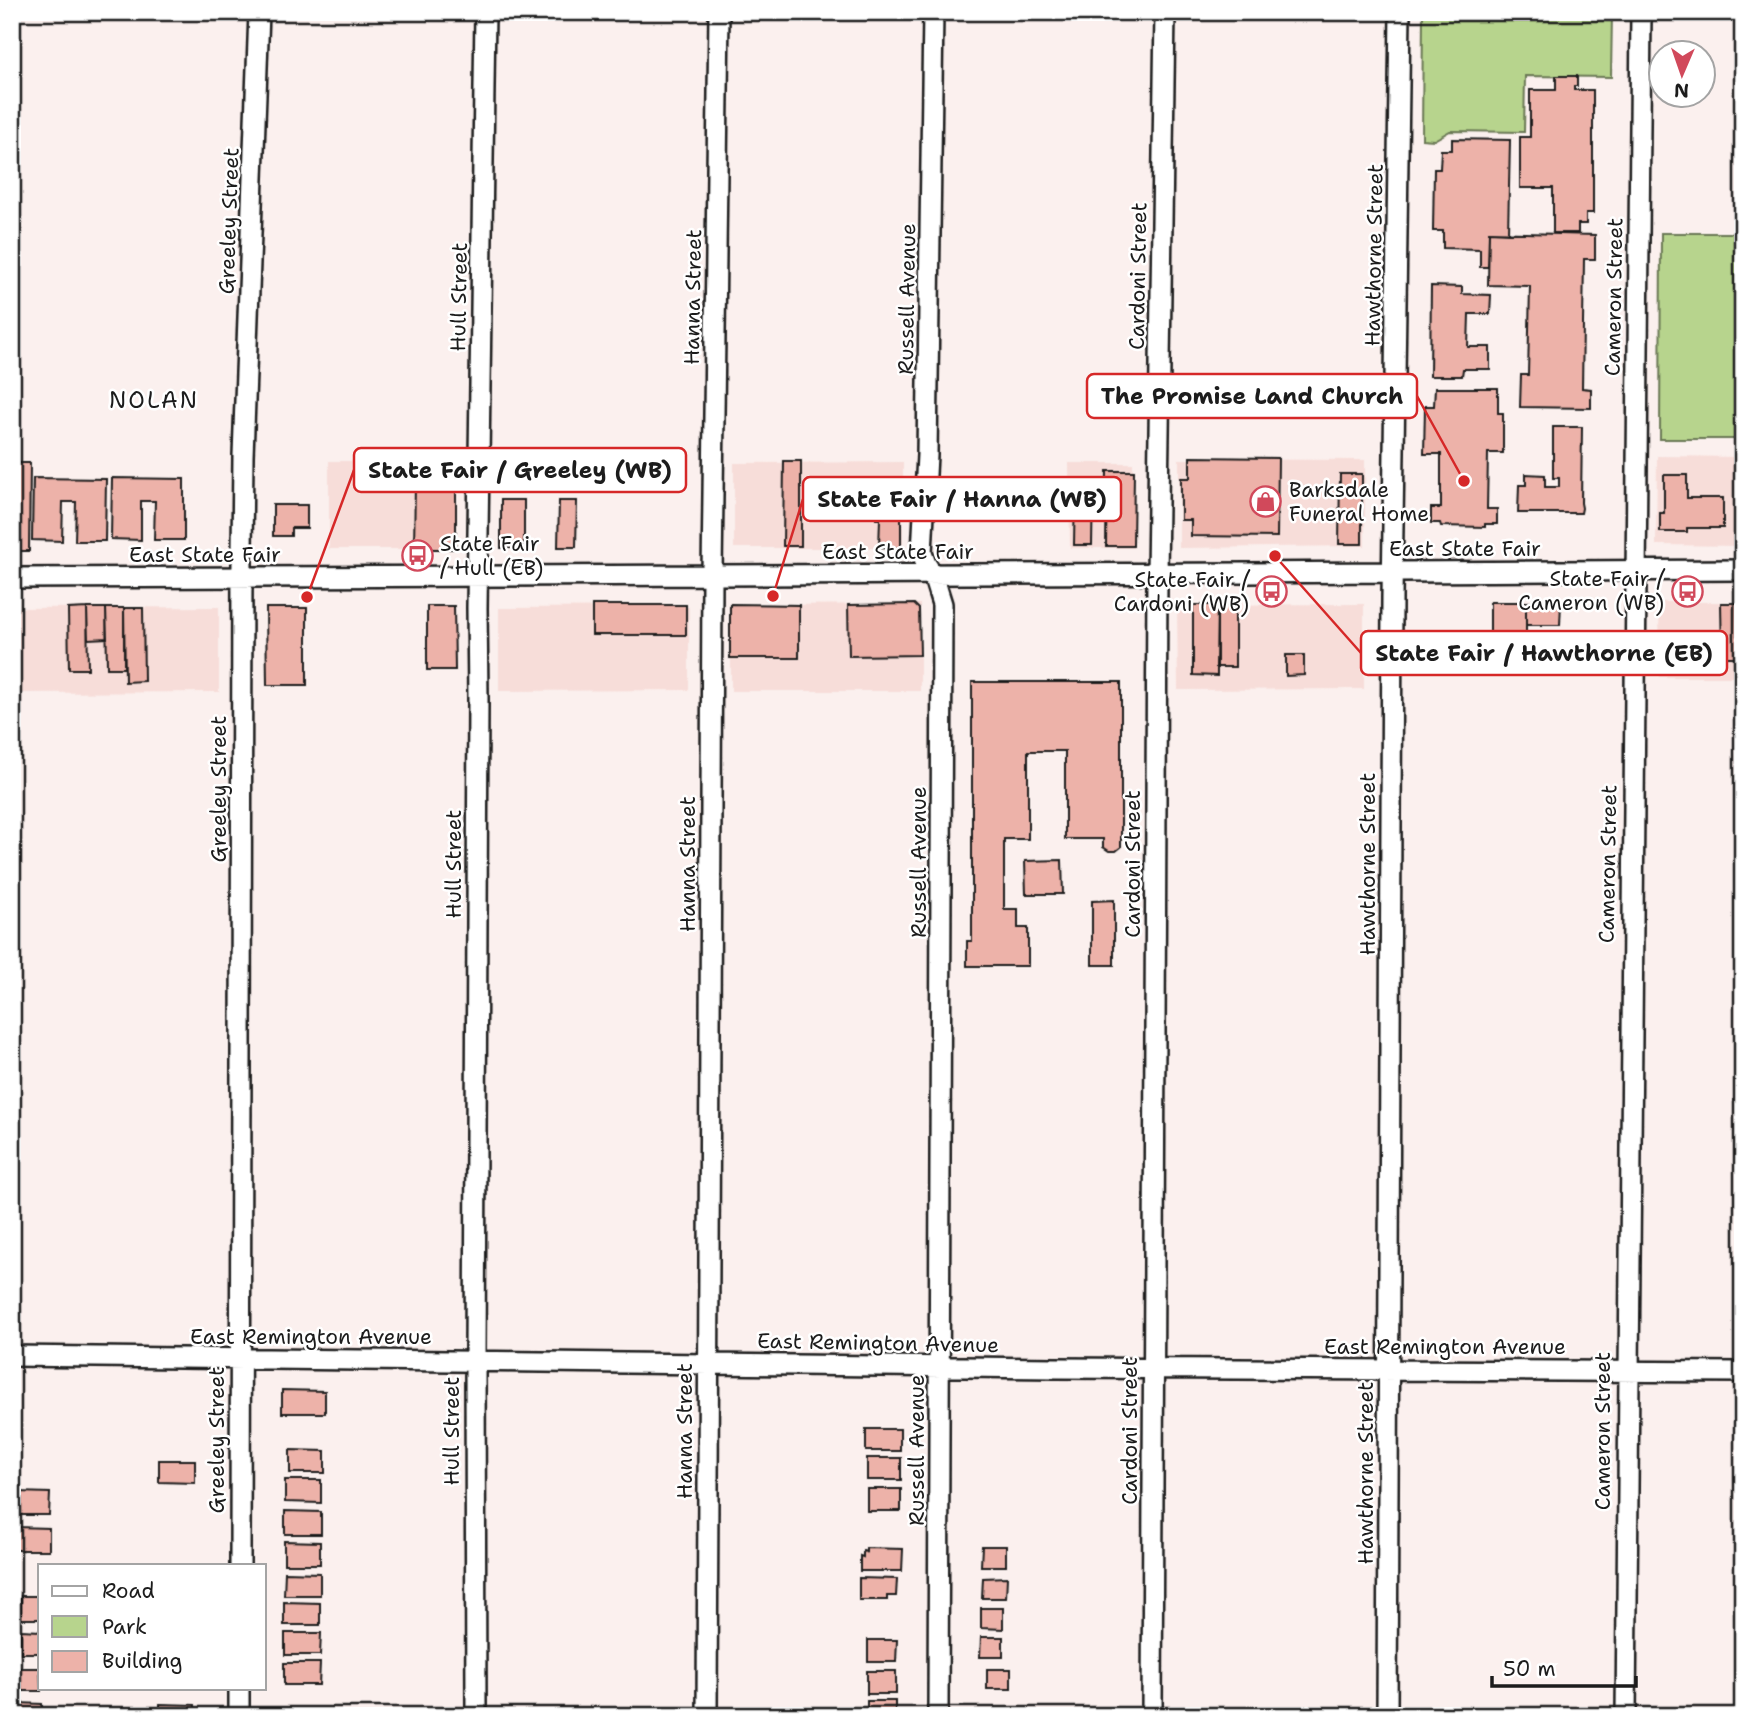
<svg xmlns="http://www.w3.org/2000/svg" width="1755" height="1728" font-family="'Shantell Sans',sans-serif">
	<style>
		.built { fill: #f7ddd9 }
		.green { fill: #b7d48d; stroke: #6a7854; stroke-width: 2 }
		.building { fill: #edb2a9; stroke: #1c1c1c; stroke-width: 2 }
		.lines { fill: none; stroke-linecap: round; stroke-linejoin: round }
		.minor-casing { stroke: #1c1c1c; stroke-width: 24 }
		.minor { stroke: #fff; stroke-width: 19 }
		.labels { text-anchor: middle; dominant-baseline: central; stroke-width: 5; stroke-linejoin: round; paint-order: stroke }
		.street-label { font-size: 21px; fill: #1c1c1c; stroke: #fff }
		.poi-label { font-size: 21px; fill: #1c1c1c; stroke: #fff; text-anchor: start }
		.neighbourhood-label { font-size: 23px; letter-spacing: 2px; fill: #1c1c1c; stroke: #fff }
		.leader { fill: none; stroke: #d62828; stroke-width: 2.5 }
		.callout-dot { fill: #d62828; stroke: #fff; stroke-width: 2.5 }
		.callout { fill: #fff; stroke: #d62828; stroke-width: 2.5 }
		.callout-label { font-size: 23px; text-anchor: middle; font-weight: bold; fill: #1c1c1c }
	</style>
	<rect width="100%" height="100%" fill="#fbf0ee"/>
	<filter id="ink" filterUnits="userSpaceOnUse"><feTurbulence type="fractalNoise" baseFrequency=".0143" numOctaves="2"/><feDisplacementMap in="SourceGraphic" scale="14" xChannelSelector="R" yChannelSelector="G"/><feConvolveMatrix kernelMatrix="1 2 1 2 8 2 1 2 1" color-interpolation-filters="sRGB"/></filter>
	<g filter="url(#ink)">
		<path class="built" d="M1657 456 1743 457V546L1656 545Z
			M1179 459 1365 460V546L1179 548Z
			M329 461H456L457 549H329Z
			M903 462V548H734V463Z
			M1069 463H1133V548H1070Z
			M1659 602H1743V677H1660Z
			M920 604V691H731V605Z
			M1364 604V689L1178 690 1177 605Z
			M219 607V692L12 693V608Z
			M689 607V690L499 691V608Z"/>
		<path class="green" d="M1423 12H1612L1611 77 1525 76 1524 132 1450 131 1434 140 1422 139Z
			M1661 233H1743V439H1660Z"/>
		<path class="building" d="M1556 76H1577V86H1574V90H1593V213H1586V224H1578V233H1553V188H1520V137H1530V90H1556Z
			M1452 139 1510 140 1508 233 1489 232 1488 267H1480V249L1443 248V231H1433L1434 169H1440L1441 150H1452Z
			M1489 232 1595 235V259H1584L1582 388 1591 389V408L1520 407 1521 375H1528L1530 286 1488 285Z
			M1431 286 1462 287V294L1491 295 1490 314H1469L1468 347H1490V369H1463L1462 376H1430Z
			M1435 388H1498V413H1503V453H1488L1487 509H1497V524H1485V527L1441 526 1440 523H1431V508H1441V454H1424L1425 406H1434Z
			M1553 427H1582L1581 503 1582 508 1581 513H1518L1519 485H1526V474L1545 475V487H1559V478H1553Z
			M1190 457 1278 458 1277 537 1191 536V520H1181V478H1190Z
			M784 461H801V546H783Z
			M12 463H30L29 551H12Z
			M1107 471H1134L1133 546H1106Z
			M1340 474H1362V544H1339Z
			M1664 475H1687V498H1723V528H1687V532H1660V513H1664Z
			M33 478 106 479 105 541H75L76 502H63L62 541 32 540Z
			M112 478 184 479V540H154L155 501H141V540L111 539Z
			M415 483H456V549H414Z
			M1075 489H1093L1092 545H1074Z
			M877 491H899L898 515H901V548L879 547 880 519H876Z
			M501 500H524V548H501Z
			M559 501H577L576 547H558Z
			M273 505H307V528H291V536H273Z
			M1490 602H1526V645H1490Z
			M1526 602 1561 603 1560 625H1526Z
			M1721 603H1737L1739 657H1722Z
			M730 604 799 605V658H730Z
			M914 604 919 609 920 655 849 656 848 605Z
			M592 605H686V635H592Z
			M1193 605H1217V676L1193 675Z
			M1217 605H1235V667H1216Z
			M427 606H454L455 670H427Z
			M87 608H106L107 638 88 639Z
			M87 608 88 669H69L68 609Z
			M106 608H124V668H107Z
			M124 608H143L144 681 125 682Z
			M266 608H307V685H267Z
			M1286 655H1304V675L1286 676Z
			M972 682H1121V847L1116 851H1109L1103 847V839H1065V751H1028V839H1004V909H1018V928H1028V966H967V941H972Z
			M1062 860 1063 894H1026L1025 861Z
			M1114 900V965H1092V901Z
			M282 1390 325 1391V1413H282Z
			M866 1429H900V1451H866Z
			M290 1450 325 1451V1473H290Z
			M867 1458H901V1480H867Z
			M159 1460H195V1483L159 1482Z
			M285 1480H321V1503L285 1502Z
			M867 1489H901V1511H867Z
			M17 1492 50 1493 49 1515H17Z
			M285 1511 321 1512V1534H285Z
			M16 1527 49 1528V1550H16Z
			M284 1541 320 1542V1564H284Z
			M982 1546H1006V1566H981Z
			M866 1548 903 1549 902 1571H860V1556L863 1557V1551L866 1552Z
			M285 1572 320 1573V1595H284Z
			M1007 1577 1006 1598H982L983 1578Z
			M859 1578 897 1579 896 1596H887V1600H859Z
			M21 1596H40V1619H21Z
			M284 1602 320 1603V1625H284Z
			M981 1608H1003V1629L981 1628Z
			M21 1630 40 1631V1653H21Z
			M285 1633H321L320 1655H285Z
			M981 1637H1003V1657H980Z
			M868 1640H897L896 1662H868Z
			M284 1663H320L319 1685H284Z
			M17 1668H40L41 1691H17Z
			M987 1669H1011V1689H987Z
			M867 1671H896V1694H867Z
			M867 1701H895V1716H867Z
			M18 1703 42 1704V1716H18Z
			M160 1704 195 1705V1716H160Z"/>
		<g class="lines">
			<defs>
				<path id="minor" d="M933 12 927 455 922 553 926 564 933 575 942 604 938 1716
					M12 578C589 578 1166 573 1743 570
					M12 1356 1056 1368 1743 1372
					M240 1565 242 553 243 456 259 12
					M239 1716V1688
					M476 1716 475 1361 478 698 477 608 485 12
					M707 1716 712 575 719 12
					M1152 1716 1157 574 1165 12
					M1387 1716 1392 598 1400 12
					M1626 1716C1626 1148 1633 580 1641 12"/>
			</defs>
			<use href="#minor" class="minor-casing"/>
			<use href="#minor" class="minor"/>
		</g>
	</g>
	<defs>
		<symbol id="shop-ring" viewBox="-11 -11 22 22"><circle r="9.5" fill="#fff" stroke="#d1495b" stroke-width="1.5"/><path d="M-5-2.5h2.3a2.7 3.5 0 0 1 5.4 0H5L5.5 6h-11ZM-1.5-2.5h3a1.5 2.3 0 0 0-3 0Z" fill="#d1495b"/></symbol>
		<symbol id="bus-ring" viewBox="-11 -11 22 22"><circle r="9.5" fill="#fff" stroke="#d1495b" stroke-width="1.5"/><path d="M-5-6H5V4H4V6H2V4H-2V6H-4V4H-5ZM-3.5-4V0h7V-4ZM-3.5 1.2v1.5H-2V1.2ZM2 1.2v1.5H3.5V1.2Z" fill="#d1495b"/></symbol>
	</defs>
	<g fill-rule="evenodd">
		<use href="#shop-ring" x="1248" y="484" width="35" height="35"/>
		<use href="#bus-ring" x="400" y="538" width="35" height="35"/>
		<use href="#bus-ring" x="1670" y="574" width="35" height="35"/>
		<use href="#bus-ring" x="1254" y="574" width="35" height="35"/>
	</g>
	<g class="labels">
		<g class="street-label">
			<text transform="translate(229 221) rotate(-88)">Greeley Street</text>
			<text transform="translate(1374 255) rotate(-89)">Hawthorne Street</text>
			<text transform="translate(1138 276) rotate(-89)">Cardoni Street</text>
			<text transform="translate(459 297) rotate(-89)">Hull Street</text>
			<text transform="translate(693 297) rotate(-89)">Hanna Street</text>
			<text transform="translate(1614 297) rotate(-89)">Cameron Street</text>
			<text transform="translate(907 299) rotate(-89)">Russell Avenue</text>
			<text x="1465" y="549">East State Fair</text>
			<text x="898" y="552">East State Fair</text>
			<text x="205" y="555">East State Fair</text>
			<text transform="translate(219 789) rotate(-90)">Greeley Street</text>
			<text transform="translate(919 862) rotate(-90)">Russell Avenue</text>
			<text transform="translate(454 864) rotate(-90)">Hull Street</text>
			<text transform="translate(688 864) rotate(-90)">Hanna Street</text>
			<text transform="translate(1133 864) rotate(-90)">Cardoni Street</text>
			<text transform="translate(1368 864) rotate(-90)">Hawthorne Street</text>
			<text transform="translate(1608 864) rotate(-89)">Cameron Street</text>
			<text x="311" y="1337">East Remington Avenue</text>
			<text transform="translate(878 1343) rotate(1)">East Remington Avenue</text>
			<text x="1445" y="1347">East Remington Avenue</text>
			<text transform="translate(452 1431) rotate(-90)">Hull Street</text>
			<text transform="translate(685 1431) rotate(-90)">Hanna Street</text>
			<text transform="translate(1130 1431) rotate(-90)">Cardoni Street</text>
			<text transform="translate(1603 1431) rotate(-90)">Cameron Street</text>
			<text transform="translate(217 1440) rotate(-90)">Greeley Street</text>
			<text transform="translate(917 1450) rotate(-90)">Russell Avenue</text>
			<text transform="translate(1366 1473) rotate(-90)">Hawthorne Street</text>
		</g>
		<g class="poi-label">
			<text x="1289" y="490">Barksdale<tspan x="1289" dy="24">Funeral Home</tspan></text>
			<text x="440" y="544">State Fair<tspan x="440" dy="24">/ Hull (EB)</tspan></text>
			<text x="1664" y="579" text-anchor="end">State Fair /<tspan x="1664" dy="24">Cameron (WB)</tspan></text>
			<text x="1249" y="580" text-anchor="end">State Fair /<tspan x="1249" dy="24">Cardoni (WB)</tspan></text>
		</g>
		<g class="neighbourhood-label">
			<text x="154" y="400">NOLAN</text>
		</g>
	</g>
	<path class="leader" d="M1464 481L1417 396M307 597L354 470M773 596L803 499M1275 556L1361 653"/>
	<g class="callout-dot">
		<circle cx="1464" cy="481" r="7"/>
		<circle cx="307" cy="597" r="7"/>
		<circle cx="773" cy="596" r="7"/>
		<circle cx="1275" cy="556" r="7"/>
	</g>
	<g class="callout">
		<rect x="1087" y="374" width="330" height="44" rx="7"/>
		<rect x="354" y="448" width="332" height="44" rx="7"/>
		<rect x="803" y="477" width="318" height="44" rx="7"/>
		<rect x="1361" y="631" width="366" height="44" rx="7"/>
	</g>
	<g class="callout-label">
		<text x="1252" y="404">The Promise Land Church</text>
		<text x="520" y="478">State Fair / Greeley (WB)</text>
		<text x="962" y="507">State Fair / Hanna (WB)</text>
		<text x="1544" y="661">State Fair / Hawthorne (EB)</text>
	</g>
	<rect width="1755" height="1728" fill="none" stroke="#fff" stroke-width="42"/>
	<rect x="21" y="21" width="1713" height="1686" fill="none" stroke="#1c1c1c" stroke-width="2.5" filter="url(#ink)"/>
	<rect x="38" y="1564" width="228" height="126" fill="#ffffff" stroke="#a4a4a4" stroke-width="2"/>
	<rect x="52" y="1586" width="35" height="10" fill="#ffffff" stroke="#a4a4a4" stroke-width="2"/>
	<text x="102" y="1598" font-size="21" fill="#1c1c1c">Road</text>
	<rect x="52" y="1616" width="35" height="21" fill="#b7d48d" stroke="#a4a4a4" stroke-width="2"/>
	<text x="102" y="1634" font-size="21" fill="#1c1c1c">Park</text>
	<rect x="52" y="1651" width="35" height="21" fill="#edb2a9" stroke="#a4a4a4" stroke-width="2"/>
	<text x="102" y="1668" font-size="21" fill="#1c1c1c">Building</text>
	<g transform="translate(1682 74) rotate(182)"><circle r="33" fill="#ffffff" stroke="#a4a4a4" stroke-width="2"/>
	<path d="M0-5L12 26L0 18L-12 26Z" fill="#d1495b"/>
	<text y="-10" font-size="19" font-weight="bold" text-anchor="middle" fill="#1c1c1c">N</text>
	</g>
	<path d="M1492 1676v10h144v-10" fill="none" stroke="#1c1c1c" stroke-width="3.5"/>
	<text x="1503" y="1676" font-size="21" fill="#1c1c1c" stroke="#ffffff" stroke-width="5" paint-order="stroke">50 m</text>
</svg>
